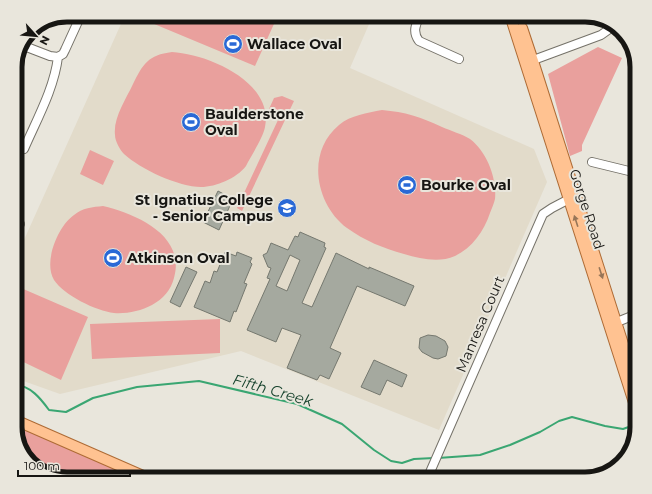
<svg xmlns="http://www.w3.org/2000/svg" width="652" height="494" font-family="Montserrat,sans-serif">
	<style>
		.built { fill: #e2dbca }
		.green { fill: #e9a09d }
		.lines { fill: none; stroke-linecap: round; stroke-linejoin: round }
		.stream { stroke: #3aa672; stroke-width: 2 }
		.building { fill: #a5a99f; stroke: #75786f; fill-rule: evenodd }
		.minor-casing { stroke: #757269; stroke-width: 10 }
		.major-casing { stroke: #ae6b35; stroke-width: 12 }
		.minor { stroke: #fff; stroke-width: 8 }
		.major { stroke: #ffc291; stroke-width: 10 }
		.oneway { fill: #977558 }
		.labels { text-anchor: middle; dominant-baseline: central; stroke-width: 4; stroke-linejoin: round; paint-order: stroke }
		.poi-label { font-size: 14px; font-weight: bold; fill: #171613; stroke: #e9e6dc; text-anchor: start }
		.street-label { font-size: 14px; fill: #171613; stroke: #e9e6dc }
		.water-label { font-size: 15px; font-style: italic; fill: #17432d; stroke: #e9e6dc }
		.rim { fill: none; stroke: #171613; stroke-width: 5 }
	</style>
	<rect width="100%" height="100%" fill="#e9e6dc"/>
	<path class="built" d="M125 15H373L350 68 534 149 547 182 439 430 241 351 60 394 15 378V260Z"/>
	<path class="green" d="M150 15H278L255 66 147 21Z
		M598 47 622 58 582 145V151L570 156 548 74Z
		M172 52C208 54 274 82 265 127 263 138 251 156 246 166 237 178 216 187 201 187 179 187 140 169 124 154 120 150 115 141 115 135 113 118 126 99 133 84 143 64 148 55 172 52Z
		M282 96 294 101 242 211 237 208 278 120 272 117 269 109 274 98Z
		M382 110C405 112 421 117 442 127 451 131 462 134 470 139 487 152 497 178 495 199 494 203 492 208 490 213 484 231 472 248 455 256 439 263 421 259 404 254 383 248 365 241 347 228 315 204 306 152 339 125 351 115 367 113 382 110Z
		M90 150 114 161 103 185 80 174Z
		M103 206C136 214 186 235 174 278 171 290 163 299 152 305 141 311 126 314 114 313 96 311 64 295 54 280 43 262 58 226 74 215 82 208 93 207 103 206Z
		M21 288 88 317 61 380 15 358V301Z
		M220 319V353L92 359 90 324Z
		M15 420 150 479H67L35 468 15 430Z"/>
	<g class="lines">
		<path class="stream" d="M15 385C30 385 41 399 49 410L66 412 93 398 137 387 199 381 297 404 342 424 374 450 391 461 402 463 414 459 434 458
			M438 458 480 455 510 445 540 432 559 421 572 417 605 426 623 429 637 424"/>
	</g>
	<path class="building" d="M218 191 233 199 219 230 203 222Z
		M300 232 325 243 324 247 326 248 302 303 312 307 336 253 369 269V267L414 286 405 306 357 286 330 348 341 353 329 379 320 375 317 380 287 368 301 335 282 328 276 342 247 330 270 279 267 278 271 268 268 267 263 255 267 253 271 243 288 250 295 236 298 237ZM290 255 300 260 287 291 276 286Z
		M225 252 236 256 237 252 252 258 250 262 252 264 244 283 247 284 236 312 234 311 230 322 194 307 205 281 210 283 214 271 217 272Z
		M186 267 197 272 180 307 170 302Z
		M428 335 436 336 445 341 448 347 446 356 438 359 433 358 422 352 419 348 420 338Z
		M374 360 407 375 402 387 387 380 380 395 361 387Z"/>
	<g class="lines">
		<defs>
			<path id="minor" d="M420 15C416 24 412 32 419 41L459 59
				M24 46 50 56 58 57
				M528 62 601 35 615 25
				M24 149C37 119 54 89 58 57L63 54 65 50 81 15
				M592 162 637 173
				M15 221 20 224
				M612 324 637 314
				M427 479 543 214 552 208 573 197"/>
			<path id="major" d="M510 15 637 412
				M522 28 533 61 637 388
				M15 420 150 479"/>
		</defs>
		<use href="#minor" class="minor-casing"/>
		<use href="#major" class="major-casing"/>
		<use href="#minor" class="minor"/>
		<use href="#major" class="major"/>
	</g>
	<defs><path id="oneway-solid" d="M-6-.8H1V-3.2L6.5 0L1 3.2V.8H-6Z"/></defs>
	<g class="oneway">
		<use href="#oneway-solid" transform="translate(576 221) rotate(-108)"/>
		<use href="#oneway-solid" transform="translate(601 273) rotate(72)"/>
	</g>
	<defs>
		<symbol id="stadium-disc" viewBox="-11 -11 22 22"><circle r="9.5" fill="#2a69d6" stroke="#e9e6dc"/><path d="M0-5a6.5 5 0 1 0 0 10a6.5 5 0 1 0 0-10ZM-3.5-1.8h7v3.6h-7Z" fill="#fff"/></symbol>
		<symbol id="school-disc" viewBox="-11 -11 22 22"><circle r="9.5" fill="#2a69d6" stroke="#e9e6dc"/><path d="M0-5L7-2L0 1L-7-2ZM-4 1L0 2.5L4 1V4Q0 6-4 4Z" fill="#fff"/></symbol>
	</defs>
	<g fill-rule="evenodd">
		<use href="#stadium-disc" x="222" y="33" width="22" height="22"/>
		<use href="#stadium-disc" x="180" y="111" width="22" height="22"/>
		<use href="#stadium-disc" x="396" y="174" width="22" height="22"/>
		<use href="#school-disc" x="276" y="197" width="22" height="22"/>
		<use href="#stadium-disc" x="102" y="247" width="22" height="22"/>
	</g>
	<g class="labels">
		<g class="poi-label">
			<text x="247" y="44">Wallace Oval</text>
			<text x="205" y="114">Baulderstone<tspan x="205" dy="16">Oval</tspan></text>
			<text x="421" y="185">Bourke Oval</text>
			<text x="273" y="200" text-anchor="end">St Ignatius College<tspan x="273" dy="16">- Senior Campus</tspan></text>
			<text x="127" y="258">Atkinson Oval</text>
		</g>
		<g class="street-label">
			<text transform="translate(587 209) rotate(72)">Gorge Road</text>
			<text transform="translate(480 324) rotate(-67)">Manresa Court</text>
		</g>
		<g class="water-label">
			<text transform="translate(273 390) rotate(16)">Fifth Creek</text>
		</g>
	</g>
	<path d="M0 0H652V494H0ZM67 22H585A45 45 0 0 1 630 67V427A45 45 0 0 1 585 472H67A45 45 0 0 1 22 427V67A45 45 0 0 1 67 22Z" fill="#e9e6dc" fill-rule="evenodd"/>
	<path class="rim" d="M67 22H585A45 45 0 0 1 630 67V427A45 45 0 0 1 585 472H67A45 45 0 0 1 22 427V67A45 45 0 0 1 67 22Z"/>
	<g transform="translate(36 36) rotate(117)" stroke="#e9e6dc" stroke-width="3" paint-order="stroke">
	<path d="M0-3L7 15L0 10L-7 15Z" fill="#171613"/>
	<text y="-6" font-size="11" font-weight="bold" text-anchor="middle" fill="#171613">N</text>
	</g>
	<path d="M18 470v6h112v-6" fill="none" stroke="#171613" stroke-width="2"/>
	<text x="24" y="470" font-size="12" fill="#171613" stroke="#e9e6dc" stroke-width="3" paint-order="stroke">100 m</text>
</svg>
